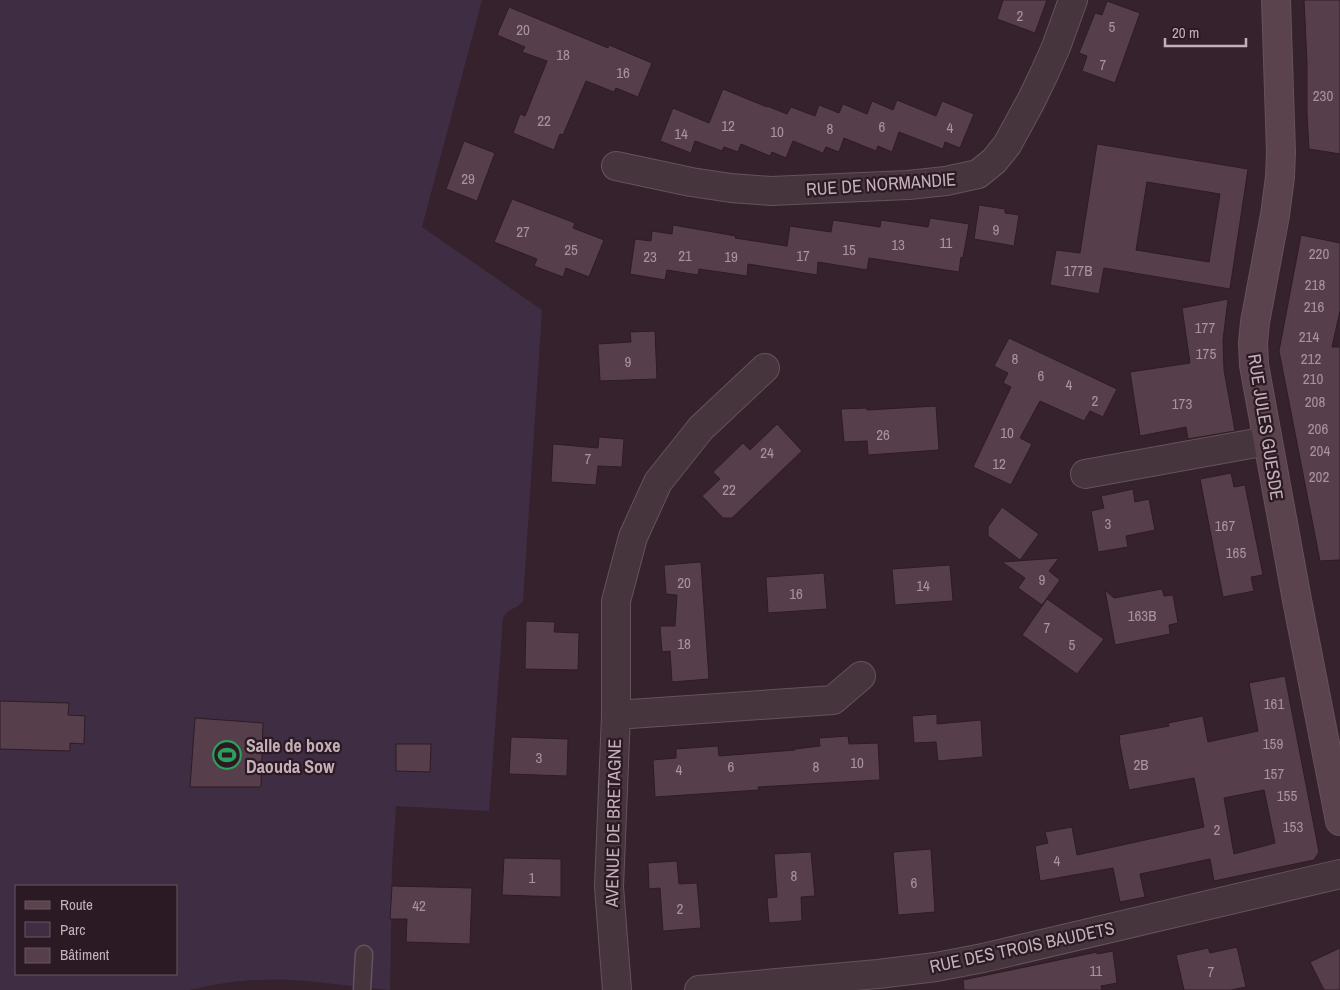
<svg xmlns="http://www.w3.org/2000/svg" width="1340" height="990" font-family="'Archivo Narrow',sans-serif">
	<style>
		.green { fill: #3f2d44; fill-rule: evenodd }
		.building { fill: #573e4b; stroke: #2e1c25; fill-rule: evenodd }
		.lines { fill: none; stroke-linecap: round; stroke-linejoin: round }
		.lane-casing { stroke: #65525c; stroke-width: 19 }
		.street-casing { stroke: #65525c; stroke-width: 30 }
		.secondary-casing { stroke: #65525c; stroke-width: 30 }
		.lane { stroke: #47353e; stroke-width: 16 }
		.street { stroke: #47353e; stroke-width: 28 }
		.secondary { stroke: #5a434d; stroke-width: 28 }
		.labels { text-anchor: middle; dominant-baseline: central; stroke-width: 4.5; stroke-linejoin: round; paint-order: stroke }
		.number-label { font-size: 15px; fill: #a9939e }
		.street-label { font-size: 18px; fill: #c4afb9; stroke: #2b1a23 }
		.poi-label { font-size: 18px; font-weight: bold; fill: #c4afb9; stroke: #2b1a23; text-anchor: start }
	</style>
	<rect width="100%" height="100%" fill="#36222c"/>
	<path class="green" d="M0 0H482L422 227 542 310 523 601C517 610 508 607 503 618L489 811 396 806 392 867 390 990C346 987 302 977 258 980 235 981 211 985 189 990H0ZM16 886H176V974H16Z"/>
	<path class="building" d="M1003 0H1047L1035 33 997 19Z
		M1304 0H1340V154L1309 149 1307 115V62Z
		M1107 1 1140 13 1115 83 1082 71 1087 56 1079 53 1095 13 1102 15Z
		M509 7 608 48 609 45 652 63 638 97 616 88 614 92 586 81 563 135 560 134 554 150 513 133 520 114 525 116 547 61 522 52 525 47 497 35Z
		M723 89 767 107V106L787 114 791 107 815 116 819 105 839 113 843 104 867 114 872 101 893 110 897 100 936 116 942 101 974 114 960 148 945 142 943 149 899 132 892 152 878 146 876 151 844 138 839 152 826 147 823 153 793 141 786 158 772 152 770 156 741 144 738 152 724 147 722 151 695 141 691 153 660 141 673 108 709 123Z
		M464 141 495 153 477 201 446 189Z
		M1097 144 1248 169 1230 289 1104 268 1099 294 1050 285 1056 250 1080 253ZM1147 182 1220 194 1209 262 1136 250Z
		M512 199 575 223 573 228 604 240 589 277 566 268 563 277 534 266 537 259 494 242Z
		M979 205 1005 209V213L1019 215 1014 246 974 239Z
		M930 218 969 224 963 258 961 257 959 272 869 258 867 270 818 262 817 275 748 264 747 276 699 269 698 275 667 270 665 280 630 274 635 239 651 241 652 231 672 234 673 225 736 236 735 238 787 246 790 226 831 232 833 220 880 227 881 220 928 227Z
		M1301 235 1340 243V311L1332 347H1340V560L1320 561 1279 351Z
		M1228 299 1223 340 1224 370 1235 431 1188 439 1186 427 1140 436 1130 372 1190 363 1182 308Z
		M655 331 657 379 600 381 598 344 631 342 630 332Z
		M1009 338 1117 389 1103 417 1090 411 1084 421 1040 401 1020 438 1032 444 1011 485 973 467 1011 387 1003 383 1008 373 994 366Z
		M936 406 939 450 868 455 867 441 844 442 841 409 867 408V410Z
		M777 424 802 451 732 518H723L702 496 720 479 713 472 743 443 750 450Z
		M599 437 624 439 622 467 598 466 596 485 551 482 553 444 598 448Z
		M1231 473 1234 487 1245 485 1263 575 1251 577 1254 591 1223 597 1200 479Z
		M1133 489 1135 502 1149 499 1155 530 1126 536 1128 547 1098 552 1091 511 1104 508 1101 496Z
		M1002 507 1039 534 1020 560 988 536V527Z
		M1059 558 1049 571 1060 580 1042 605 1018 588 1025 578 1002 562Z
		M701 562 709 679 672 682 670 651 662 652 660 626H675L677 595 666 594 664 565Z
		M950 565 953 601 895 605 892 569Z
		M824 573 827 609 768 613 766 577Z
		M1162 589 1164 596 1173 595 1178 623 1169 625 1170 634 1115 645 1105 590 1114 598Z
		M1047 599 1104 639 1077 674 1022 635Z
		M526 621 555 622 554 632 579 633 578 670 525 669Z
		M1285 676 1319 852 1314 860 1214 881 1210 859 1140 874 1145 897 1120 902 1113 868 1040 881 1035 846 1048 843 1045 832 1072 827 1077 855 1204 827 1194 778 1129 790 1119 740H1120L1119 735 1169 726 1168 723 1203 716 1208 742 1258 731 1249 683ZM1264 790 1275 843 1234 854 1224 798Z
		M0 701 69 703 68 715 85 716 84 744 70 743V751L0 749Z
		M937 714V724L981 720 983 757 938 761 936 742 914 743 912 716Z
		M195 718 263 723 261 787H190Z
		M848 736 849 744 878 743 880 780 758 787 759 790 655 797 653 760 676 758V749L718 746 719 756 795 750V749L820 746 819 738Z
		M511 737 568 739 567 776 509 774Z
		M396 744H431L430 772 396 771Z
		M931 849 935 912 898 915 893 852Z
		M811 852 815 896 801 897 802 921 769 923 767 898 777 897 774 854Z
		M504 858 561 859V897L502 895Z
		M677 861 679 884 697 883 701 928 663 931 660 888 649 889 648 863Z
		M392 886 472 888 470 944 406 942 407 919H390Z
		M1237 947 1246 987 1231 990H1184L1176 955 1208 948 1210 953Z
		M1340 948V990H1324L1310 962Z
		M1113 951 1117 983 1101 986 1102 990H964L963 980 1097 952V954Z"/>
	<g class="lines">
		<defs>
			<path id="lane" d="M362 990 364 954"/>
			<path id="street" d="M616 166 691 182 731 188 771 191 908 185 946 181 978 174 994 161 1007 145 1031 101 1044 74 1056 47 1073 0
				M1085 474 1267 441
				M616 715 833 700 861 676
				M617 990 609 887 616 715V601L633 537 658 482 701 428 765 368
				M699 990 878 974 936 967 983 958 1340 874"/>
			<path id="secondary" d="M1276 0 1281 152 1280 177 1275 215 1255 322 1253 343 1254 365 1297 600 1340 821"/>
		</defs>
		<use href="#lane" class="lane-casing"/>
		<use href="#street" class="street-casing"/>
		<use href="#secondary" class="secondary-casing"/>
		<use href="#lane" class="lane"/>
		<use href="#street" class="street"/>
		<use href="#secondary" class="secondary"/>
	</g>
	<defs>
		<symbol id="stadium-ring" viewBox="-11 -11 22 22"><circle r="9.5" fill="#2b1a23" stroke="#2e9e5b" stroke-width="1.5"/><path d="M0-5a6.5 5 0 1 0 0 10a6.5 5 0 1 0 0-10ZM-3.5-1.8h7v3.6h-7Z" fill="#2e9e5b"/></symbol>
	</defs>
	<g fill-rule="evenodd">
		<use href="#stadium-ring" x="211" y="739" width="32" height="32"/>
	</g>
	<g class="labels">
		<g class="number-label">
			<text x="1020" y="15">2</text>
			<text x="1112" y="26">5</text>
			<text x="523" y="29">20</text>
			<text x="563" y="54">18</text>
			<text x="1103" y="64">7</text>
			<text x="623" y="72">16</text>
			<text x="1323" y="95">230</text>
			<text x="544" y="120">22</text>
			<text x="728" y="125">12</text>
			<text x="882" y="126">6</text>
			<text x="950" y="127">4</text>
			<text x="830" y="128">8</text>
			<text x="777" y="131">10</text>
			<text x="681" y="133">14</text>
			<text x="468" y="178">29</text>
			<text x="996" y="229">9</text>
			<text x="523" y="231">27</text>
			<text x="946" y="242">11</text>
			<text x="898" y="244">13</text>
			<text x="571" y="249">25</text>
			<text x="849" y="249">15</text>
			<text x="1319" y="253">220</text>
			<text x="685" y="255">21</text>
			<text x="803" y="255">17</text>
			<text x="650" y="256">23</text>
			<text x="731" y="256">19</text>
			<text x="1078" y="270">177B</text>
			<text x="1315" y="284">218</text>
			<text x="1314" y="306">216</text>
			<text x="1205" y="327">177</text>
			<text x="1309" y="336">214</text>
			<text x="1206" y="353">175</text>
			<text x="1015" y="358">8</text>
			<text x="1311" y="358">212</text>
			<text x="628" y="361">9</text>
			<text x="1041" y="375">6</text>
			<text x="1313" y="378">210</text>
			<text x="1069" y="384">4</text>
			<text x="1095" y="400">2</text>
			<text x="1315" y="401">208</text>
			<text x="1182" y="403">173</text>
			<text x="1318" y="428">206</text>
			<text x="1007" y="432">10</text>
			<text x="883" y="434">26</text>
			<text x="1320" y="450">204</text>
			<text x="767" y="452">24</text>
			<text x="588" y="458">7</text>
			<text x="999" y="463">12</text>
			<text x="1319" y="476">202</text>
			<text x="729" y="489">22</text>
			<text x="1108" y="523">3</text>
			<text x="1225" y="525">167</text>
			<text x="1236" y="552">165</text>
			<text x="1042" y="579">9</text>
			<text x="684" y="582">20</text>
			<text x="923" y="585">14</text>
			<text x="796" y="593">16</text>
			<text x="1142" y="615">163B</text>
			<text x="1047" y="627">7</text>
			<text x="684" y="643">18</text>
			<text x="1072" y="644">5</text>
			<text x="1274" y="703">161</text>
			<text x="1273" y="743">159</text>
			<text x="539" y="757">3</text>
			<text x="857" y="762">10</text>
			<text x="1141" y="764">2B</text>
			<text x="731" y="766">6</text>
			<text x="816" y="766">8</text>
			<text x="679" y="769">4</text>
			<text x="1274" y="773">157</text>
			<text x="1287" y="795">155</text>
			<text x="1293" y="826">153</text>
			<text x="1217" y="829">2</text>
			<text x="1057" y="860">4</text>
			<text x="794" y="875">8</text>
			<text x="532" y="877">1</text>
			<text x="914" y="882">6</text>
			<text x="419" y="905">42</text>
			<text x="680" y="908">2</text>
			<text x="1096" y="970">11</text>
			<text x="1211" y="971">7</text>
		</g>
		<g class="street-label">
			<text transform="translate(881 184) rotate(-4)">RUE DE NORMANDIE</text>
			<text transform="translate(1266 427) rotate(81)">RUE JULES GUESDE</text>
			<text transform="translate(613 823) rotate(-89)">AVENUE DE BRETAGNE</text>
			<text transform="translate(1022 947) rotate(-12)">RUE DES TROIS BAUDETS</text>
		</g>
		<g class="poi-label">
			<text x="246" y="745">Salle de boxe<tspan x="246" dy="21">Daouda Sow</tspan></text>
		</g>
	</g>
	<rect x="15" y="885" width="162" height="90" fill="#2b1a23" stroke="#68565f"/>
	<rect x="25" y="901" width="25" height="8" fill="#5a434d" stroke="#68565f"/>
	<text x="60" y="910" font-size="15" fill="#c4afb9">Route</text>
	<rect x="25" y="922" width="25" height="15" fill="#3f2d44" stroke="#68565f"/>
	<text x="60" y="935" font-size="15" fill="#c4afb9">Parc</text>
	<rect x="25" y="948" width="25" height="15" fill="#573e4b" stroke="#68565f"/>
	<text x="60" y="960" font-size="15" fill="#c4afb9">Bâtiment</text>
	<path d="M1165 38v8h81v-8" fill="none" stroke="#c4afb9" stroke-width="2.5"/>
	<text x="1172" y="38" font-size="15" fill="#c4afb9" stroke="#2b1a23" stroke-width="4" paint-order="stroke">20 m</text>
</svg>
